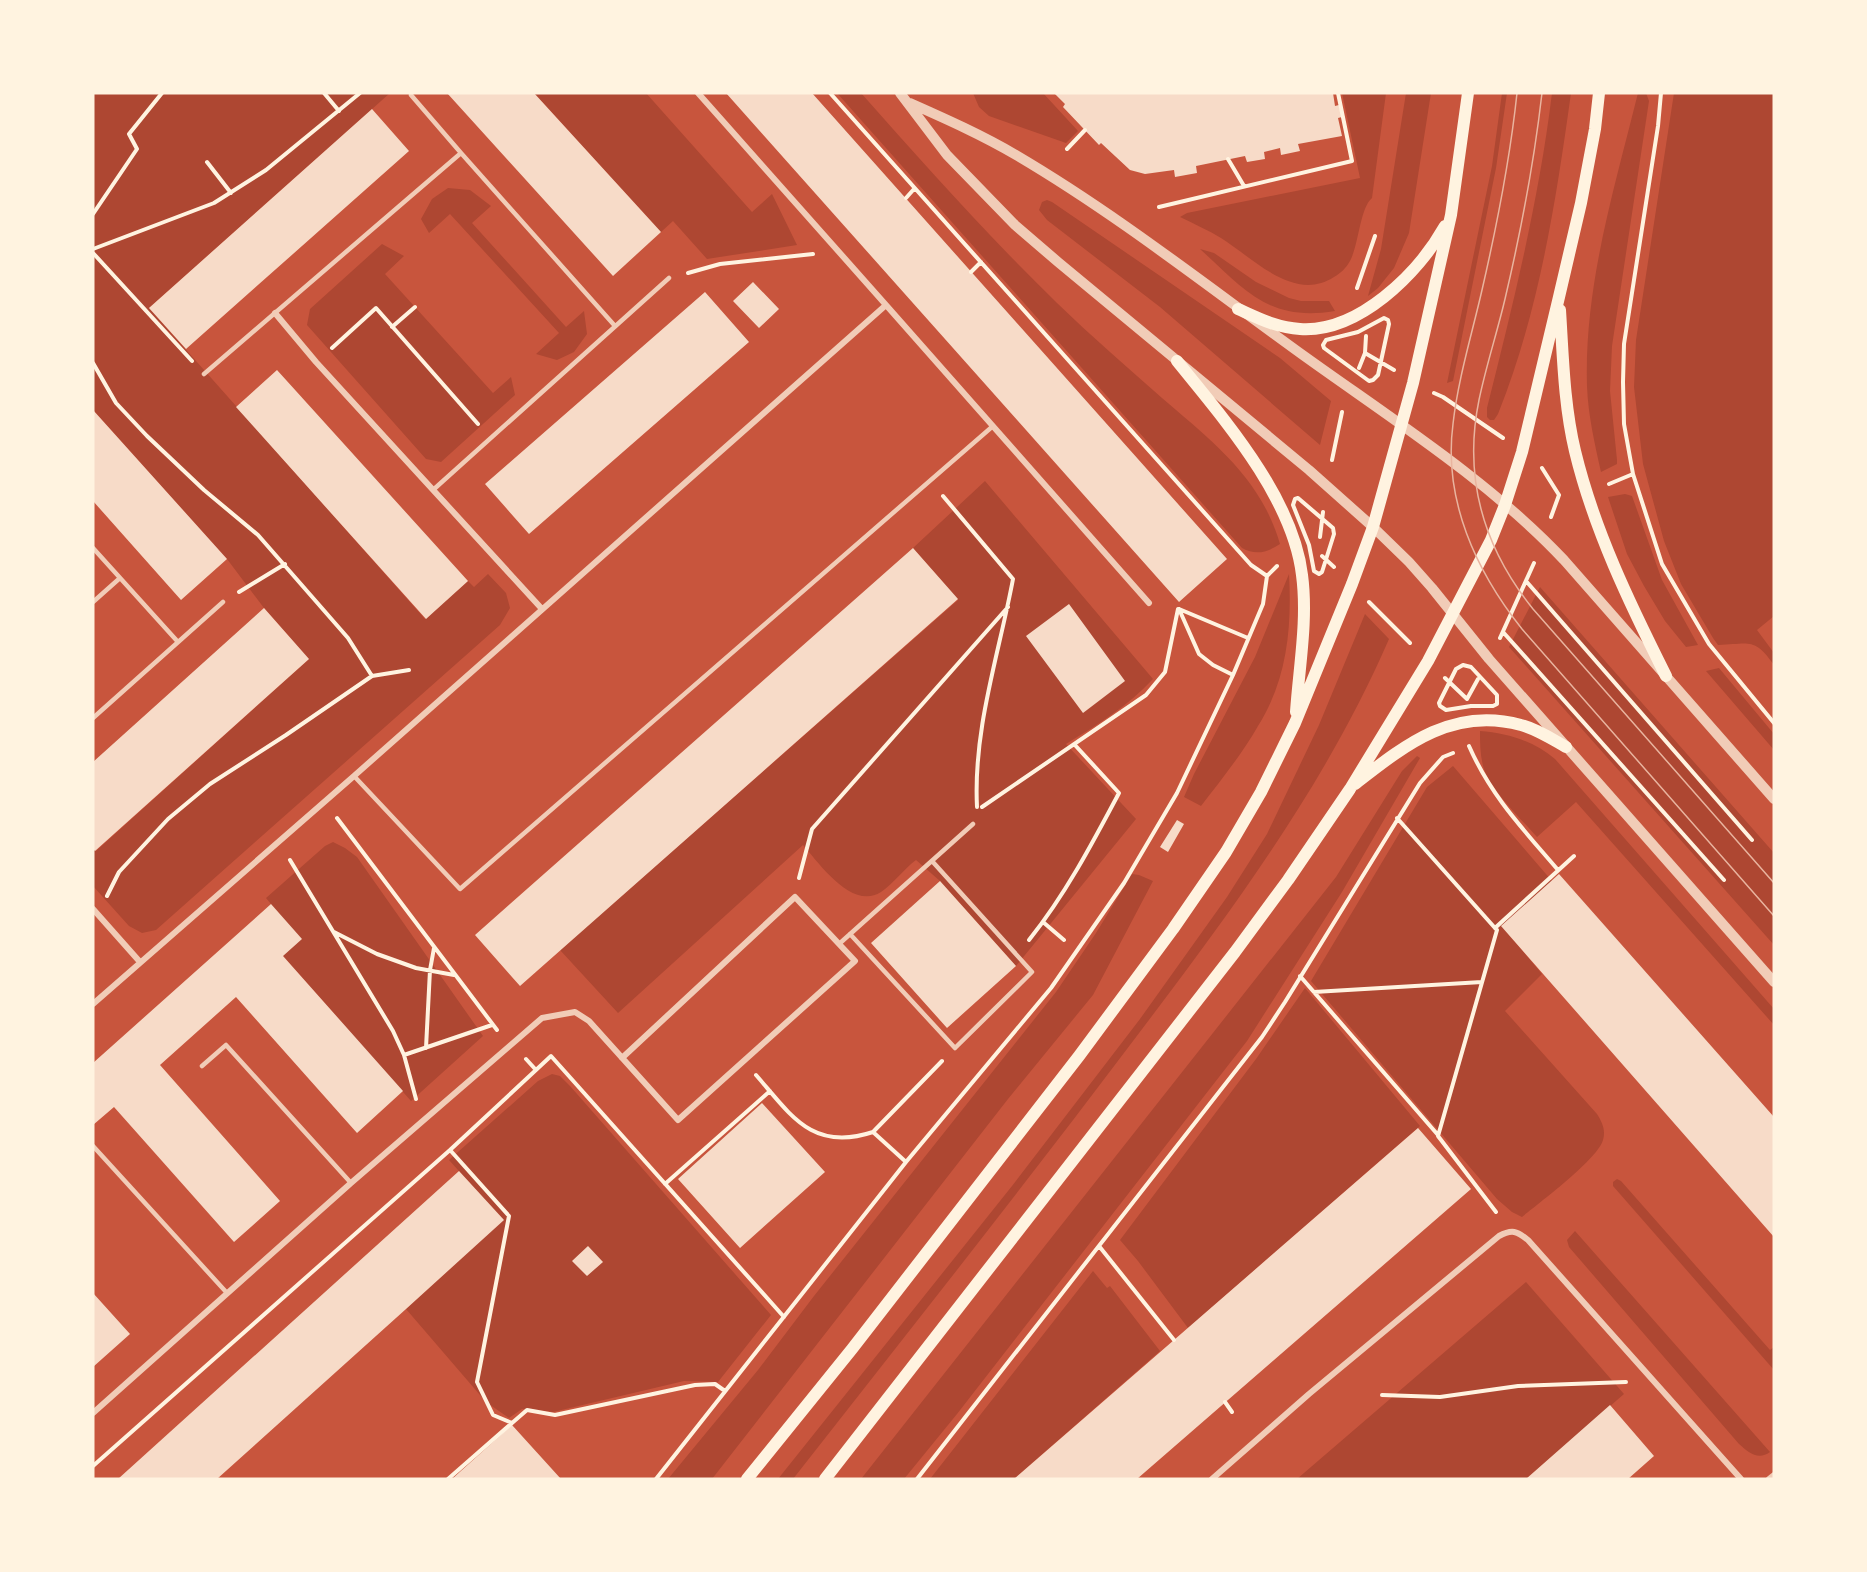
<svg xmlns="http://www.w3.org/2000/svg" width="1867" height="1572" font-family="'PT Serif',serif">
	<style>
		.green { fill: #ae4732 }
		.building { fill: #f7dbc8 }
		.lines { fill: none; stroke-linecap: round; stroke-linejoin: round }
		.path { stroke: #fff3e0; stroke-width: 4 }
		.service { stroke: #f1ccb7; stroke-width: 4.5 }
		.minor { stroke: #f1ccb7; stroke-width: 6 }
		.tertiary { stroke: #f1ccb7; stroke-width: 10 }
		.secondary { stroke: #fff3e0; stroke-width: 12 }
		.tram { stroke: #e9b49f; stroke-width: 1.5 }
	</style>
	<rect width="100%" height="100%" fill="#c8553d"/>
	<path class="green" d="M93 93H390L149 308 425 619 468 581 474 587 488 574 506 593 510 608 500 625 156 930 142 933 129 926 93 886V849L96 851 309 659 264 608 227 559 93 410Z
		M534 93H646L752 212 772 194 797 245 707 259 673 221 661 232Z
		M837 93H861C925 165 988 236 1057 303 1091 336 1127 367 1162 398 1212 441 1261 478 1280 544 1268 552 1256 556 1242 548Z
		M973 93H1043L1078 131 1066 143 989 116 979 107Z
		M1342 93H1386L1372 198C1360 208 1359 244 1350 261 1346 268 1341 273 1334 277 1294 303 1253 258 1221 238 1208 230 1194 224 1180 217L1187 213 1360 178Z
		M1406 93H1431L1409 233 1394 268 1378 288 1368 296 1381 249Z
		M1502 93H1507L1496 168 1453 381 1447 383 1492 166Z
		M1552 93H1571C1556 201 1539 312 1498 414L1494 420H1490L1487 417V408C1513 305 1539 200 1552 93Z
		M1638 93H1646L1649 101 1612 346 1610 391 1617 460V464L1601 472C1595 445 1588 415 1587 386 1584 286 1614 190 1638 93Z
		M1674 93H1774V616L1757 630 1774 653V665C1754 637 1750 644 1718 645L1713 638 1681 584 1664 541 1643 464 1634 387 1636 340Z
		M448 188 470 190 491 206 472 223 566 327 584 311 587 334 574 352 557 360 536 354 559 333 450 214 429 233 421 219 432 199Z
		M1047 200 1052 202 1280 358 1331 401 1320 445 1160 307 1047 220 1039 210 1042 202Z
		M382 244 404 256 385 274 493 393 511 377 515 395 441 462 426 459 307 325 310 309Z
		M1200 249 1214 253 1256 282 1289 298 1301 301H1329L1335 311C1268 322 1245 290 1200 249Z
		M985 481 1153 679C1128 706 1097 725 1066 744L1136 819 1016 966 940 881 916 860C904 869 894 883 881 892 852 911 819 863 803 845L618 1013 560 950 958 600 913 548Z
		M1625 494 1632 496 1662 580 1698 645 1686 647 1665 621 1644 586 1627 554 1608 497Z
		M1289 574C1292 628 1287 680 1258 726 1242 754 1221 780 1201 806L1184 797 1194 774 1255 657Z
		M1540 587 1774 853V945L1509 647Z
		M1365 614 1389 639C1325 787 1227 917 1130 1045 1020 1191 906 1335 793 1479H778L1012 1186 1140 1019 1227 897 1267 834 1319 725Z
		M1719 668 1774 734V750L1706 671Z
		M1480 731C1508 733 1533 741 1555 759L1774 1009V1025L1576 802 1537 837C1522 820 1495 794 1486 774 1480 761 1480 745 1480 731Z
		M1417 756 1420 758 1342 892 1247 1041 957 1414 904 1479H861L1336 877 1402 771Z
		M1453 766 1552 881 1502 926 1542 974 1505 1011 1597 1114C1602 1122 1606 1130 1603 1140 1598 1159 1539 1203 1522 1217L1512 1212 1497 1199 1311 981 1427 787Z
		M333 842 345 848 357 857 483 1036 411 1101 283 956 271 904 266 898 325 846Z
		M1132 874 1139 875 1153 881 1093 995 1008 1099 712 1479H668L758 1370 814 1296 1056 992 1096 933Z
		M1305 988 1420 1126 1188 1328 1138 1261 1120 1240 1256 1059Z
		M552 1074 560 1076 570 1086 771 1315 718 1382 684 1381 553 1412 522 1409 509 1418 486 1402 406 1309 503 1220 449 1160 538 1081Z
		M1617 1179 1621 1181 1770 1350 1774 1347V1370L1613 1186V1182Z
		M1575 1231 1770 1452C1758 1461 1748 1452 1739 1444L1569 1247 1567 1240Z
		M1093 1271 1107 1288 1110 1286 1160 1351 1014 1479H930Z
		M1526 1282 1624 1394 1526 1479H1297Z"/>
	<path class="building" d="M447 93H534L661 232 613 276Z
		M726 93H812L1227 559 1179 602Z
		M1054 93H1333L1335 106 1339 105 1342 117 1338 118 1342 136 1298 144 1300 151 1281 155 1280 148 1264 152 1265 159 1247 162 1245 156 1196 166 1197 173 1175 177 1174 170 1145 174 1130 170 1101 143 1099 145 1063 107 1065 104Z
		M372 109 409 151 186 349 149 308Z
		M753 282 779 309 759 328 733 301Z
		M705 292 749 342 529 534 485 484Z
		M277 370 468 581 426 619 236 407Z
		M93 410 227 559 181 600 93 501Z
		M913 548 958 599 520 986 475 935Z
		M1069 604 1125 681 1083 713 1026 636Z
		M264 608 309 659 95 851 93 849V762Z
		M1177 820 1184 824 1168 852 1160 847Z
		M1559 874 1774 1117V1237L1501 926Z
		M940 881 1016 966 947 1028 871 943Z
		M271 904 302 939 283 956 403 1091 357 1133 236 997 160 1065 280 1201 234 1242 114 1107 93 1125V1063Z
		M762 1103 825 1172 740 1248 678 1179Z
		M1418 1128 1471 1189 1137 1479H1014Z
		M459 1171 504 1220 406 1309 217 1479H118Z
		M588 1246 603 1262 587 1276 572 1261Z
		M93 1293 130 1334 93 1367Z
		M1610 1405 1654 1456 1628 1479H1526Z
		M512 1425 561 1479H452Z"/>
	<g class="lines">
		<path class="path" d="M324 93 339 111
			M830 93 1251 565 1267 576
			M1661 93 1658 126 1624 344 1623 382 1624 424 1633 474 1662 564 1709 644 1774 723
			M1067 149 1085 130
			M1228 159 1244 186
			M207 162 231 193
			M906 198 914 189
			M1159 207 1352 161 1338 93
			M93 214 137 149 129 134 162 93
			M93 249 214 203 266 170 360 93
			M93 253 192 361
			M971 272 981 262
			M688 273 720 264 813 254
			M1357 288 1375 236
			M1384 318 1388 320 1389 324 1378 375 1373 380 1369 381 1324 348 1323 345 1326 340 1358 332Z
			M392 327 415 307
			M332 348 376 308 478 424
			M1365 353 1366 336
			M93 363 116 403 147 436 204 490 258 535 348 638 372 676
			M1359 368 1365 353 1394 370
			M1434 393 1443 397 1503 438
			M1332 460 1342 412
			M1542 468 1559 495
			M1609 484 1633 474
			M943 496 1013 579C999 654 973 729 977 807
			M1298 498 1333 528 1334 534 1322 572 1319 574 1314 571 1309 545 1293 505 1295 499Z
			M1551 517 1559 495
			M1320 537 1323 512
			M1322 556 1334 567
			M1526 581 1752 840
			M239 592 285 564
			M1369 602 1410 643
			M1179 609 1199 654 1213 665 1233 675
			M1179 609 1248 638
			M1503 632 1724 880
			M1500 638 1534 563
			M1463 665 1471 667 1497 695V704L1493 706H1471L1446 710 1440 706 1439 703 1456 669Z
			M1445 678 1467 699 1478 679
			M1469 746C1491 796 1523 829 1558 870
			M982 807 1146 695 1165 672 1178 609
			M337 818 497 1030
			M1397 818 1495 928
			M290 860 393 1031 404 1055 416 1099
			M799 878 812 829 1008 607
			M107 896 119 872 168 819 210 784 286 735 372 676 409 670
			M1043 922 1064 940
			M334 932 377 954 416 968 454 975
			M1029 940C1065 895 1092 844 1119 793L1074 744
			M1300 976 1438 1135
			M1314 992 1482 982
			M426 1048 430 970 434 948
			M404 1055 492 1025
			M526 1059 536 1070
			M756 1075C791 1115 812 1152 873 1132
			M450 1150 509 1216 477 1382 493 1415 512 1423 527 1410 555 1415 695 1385 715 1384 725 1391
			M906 1162 873 1132 942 1061
			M665 1184 770 1091
			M1496 1212 1438 1136 1497 930 1495 928 1574 856
			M1099 1246 1174 1340
			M1382 1395 1440 1397 1518 1386 1626 1382
			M1225 1402 1232 1412
			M93 1466 450 1150 551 1056 784 1317
			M448 1479 512 1423
			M656 1479 906 1162 1051 988 1124 883 1177 793 1233 675 1263 604 1267 576 1277 566
			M917 1479 1262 1037 1285 1002 1420 783 1443 757 1453 753"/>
		<path class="service" d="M411 95 461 153
			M204 374 461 153 615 326
			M433 490 669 278
			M93 548 178 642
			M93 602 120 578
			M93 718 223 602
			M354 776 460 889 993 426
			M850 934 955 1048 1032 972 932 861
			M839 944 973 824
			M202 1066 226 1045 351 1183
			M93 1146 227 1293"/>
		<path class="minor" d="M698 93 886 305
			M275 313 316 362 542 609
			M93 909 140 962
			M93 1004 354 776 886 305 1149 603
			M93 1413 351 1183 542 1018 575 1012 589 1021 678 1120 855 961 795 897 622 1058
			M1212 1479 1309 1394 1499 1236C1512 1229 1517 1231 1528 1240L1741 1479
			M1769 1479 1774 1475"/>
		<path class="tertiary" d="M900 93 947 155 1015 225 1058 262 1309 470 1373 527 1409 562 1432 588 1489 659 1774 982
			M910 103C946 119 982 135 1016 155 1118 215 1211 289 1307 358 1392 419 1492 483 1564 560L1774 799"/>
		<path class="secondary" d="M1238 309C1258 318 1277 328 1300 329 1358 333 1418 274 1445 226
			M1560 310C1563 357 1564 405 1575 451 1594 530 1630 604 1666 676
			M1177 361C1224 419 1293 498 1302 575 1308 620 1299 667 1296 712
			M1355 784C1405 745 1453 706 1521 725 1537 729 1552 739 1566 747
			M747 1479 852 1349 1079 1056 1173 929 1226 852 1261 792 1295 723 1352 584 1373 527 1413 383 1451 215 1468 93
			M825 1479 1235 952 1288 880 1350 789 1428 661 1491 540 1505 505 1522 452 1559 297 1581 203 1595 129 1599 93"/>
		<path class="tram" d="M1517 93C1510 159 1497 225 1482 290 1472 334 1458 379 1453 424 1443 500 1476 571 1522 629L1774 916
			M1542 93C1534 163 1521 231 1505 299 1497 333 1486 366 1479 400 1463 478 1484 548 1533 609L1774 883"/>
	</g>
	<rect width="1867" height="1572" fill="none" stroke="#fff3e0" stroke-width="189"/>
</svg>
